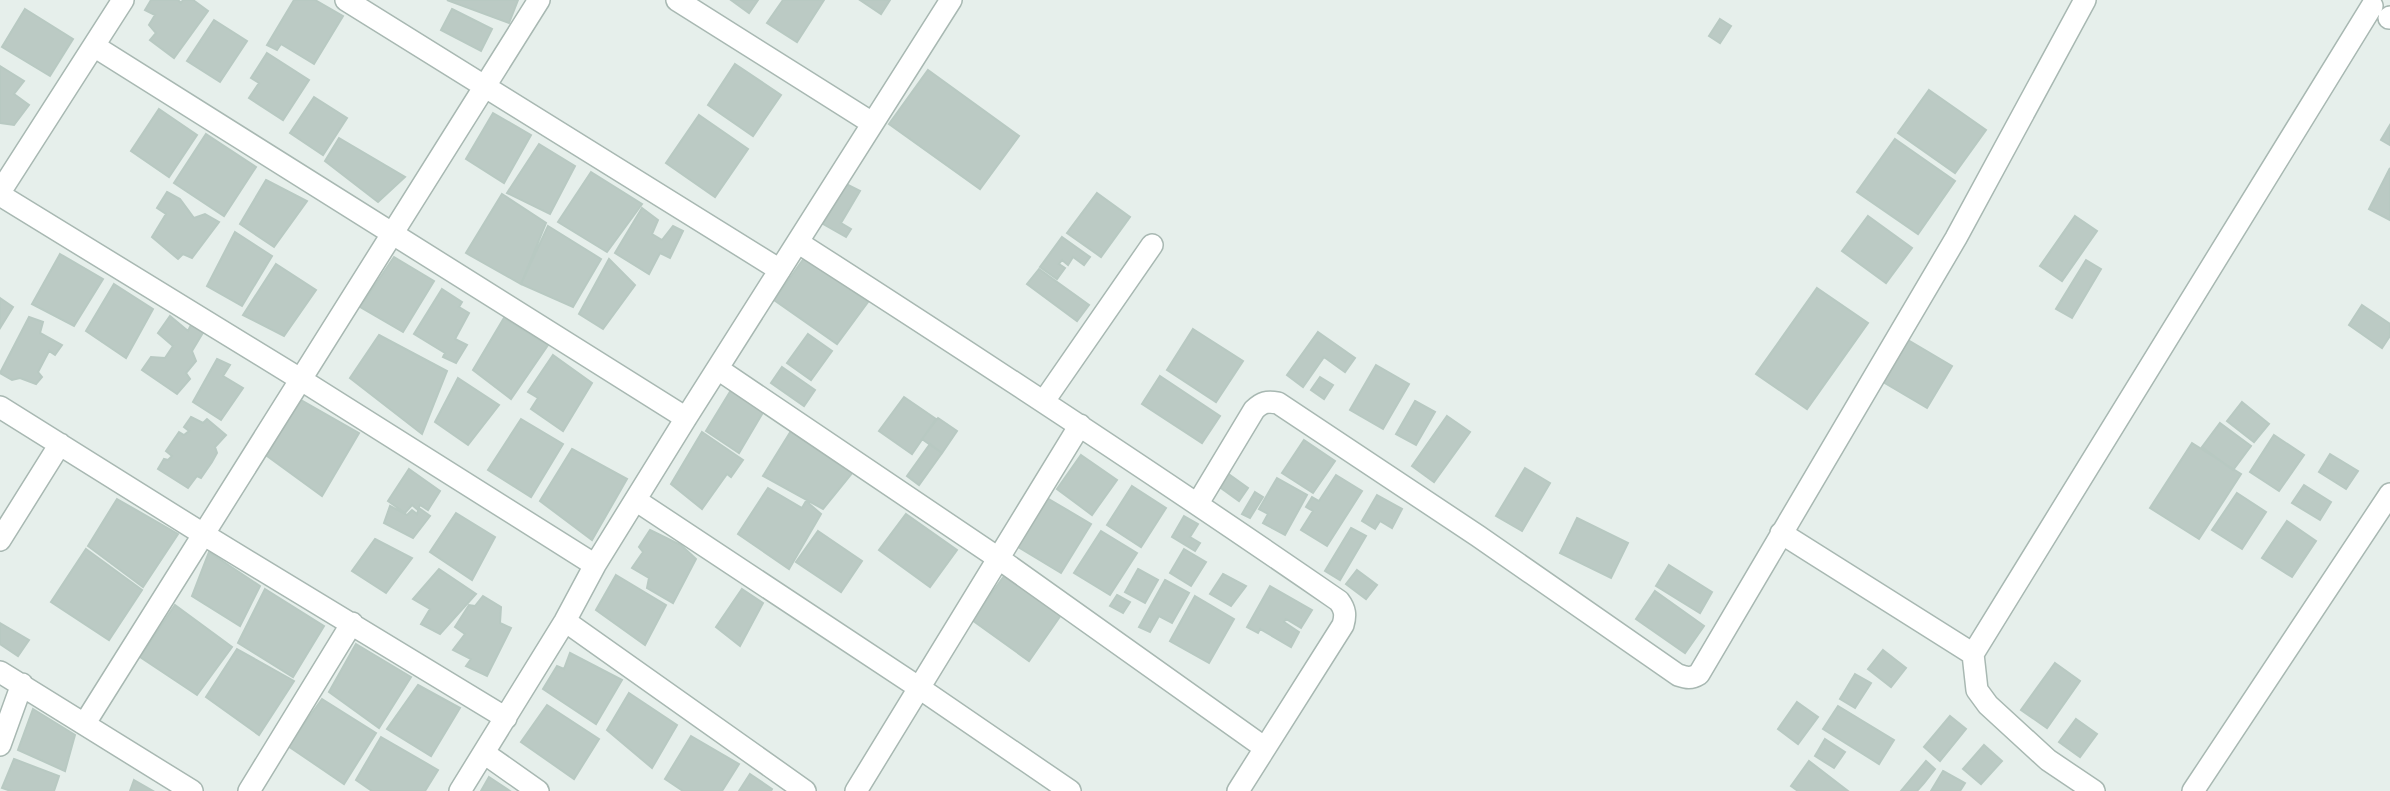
<svg xmlns="http://www.w3.org/2000/svg" width="2390" height="791" font-family="Rubik,sans-serif">
	<style>
		.building { fill: #bbcac4; stroke: #b8c9c2; stroke-width: 2 }
		.lines { fill: none; stroke-linecap: round; stroke-linejoin: round }
		.minor-casing { stroke: #a8b8b2; stroke-width: 24 }
		.minor { stroke: #fff; stroke-width: 21 }
	</style>
	<rect width="100%" height="100%" fill="#e6efeb"/>
	<path class="building" d="M151 0H178L181 3 183 0H193L208 11 174 58 150 40 156 33 149 25 155 15 145 10Z
		M294 0H315L343 16 314 64 281 44 277 50 267 45Z
		M447 0H518L509 23Z
		M731 0H758L749 13Z
		M783 0H824L797 42 767 23Z
		M860 0H890L881 14Z
		M25 9 73 39 50 76 2 47Z
		M452 9 492 29 481 51 441 30Z
		M1720 19 1731 26 1720 43 1709 36Z
		M214 20 247 41 220 82 187 61Z
		M267 53 309 80 283 120 249 98 259 83 251 78Z
		M735 64 781 95 753 136 708 105Z
		M0 66 24 81 14 94 29 105 14 125 0 123Z
		M928 70 1019 136 980 189 889 124Z
		M1929 90 1986 130 1955 173 1898 133Z
		M314 97 347 118 323 155 290 133Z
		M159 109 197 135 169 177 131 151Z
		M493 113 531 135 504 183 466 159Z
		M699 115 748 149 715 197 666 163Z
		M2390 125V145L2381 140Z
		M206 134 256 167 224 216 174 183Z
		M339 138 405 177 378 202 325 161Z
		M1895 139 1955 181 1918 234 1857 192Z
		M539 144 575 166 550 214 507 193Z
		M2390 168V220L2369 209Z
		M591 172 642 204 607 252 558 222Z
		M266 180 307 201 274 247 240 224Z
		M846 184 860 191 841 223 851 229 846 237 823 224Z
		M167 192 180 199 194 218 205 214 219 222 192 258 183 254 178 259 152 237 166 214 157 208Z
		M1097 193 1130 217 1101 257 1067 233Z
		M502 194 546 223 521 284 466 253Z
		M642 208 658 220 652 234 662 240 673 226 683 231 670 258 660 253 649 274 615 253Z
		M1868 216 1912 248 1886 283 1842 251Z
		M2075 216 2097 231 2062 281 2040 266Z
		M548 226 601 259 573 307 521 284Z
		M235 232 272 256 242 306 207 286Z
		M1062 237 1090 257 1084 265 1073 257 1068 265 1062 260 1059 264 1065 268 1057 279 1040 267Z
		M60 254 103 279 74 326 32 304Z
		M394 257 434 281 403 332 360 307Z
		M805 257 868 302 837 344 774 300Z
		M609 259 635 285 603 329 579 314Z
		M2086 260 2101 269 2072 318 2056 309Z
		M276 264 316 290 284 336 243 315Z
		M1039 269 1089 305 1077 321 1027 284Z
		M114 284 153 309 126 358 86 331Z
		M1817 288 1868 323 1807 409 1756 374Z
		M442 289 462 302 459 307 469 313 455 339 467 345 456 363 443 357 445 353 414 334Z
		M0 298 13 307 0 328Z
		M2362 305 2390 324V336L2382 348 2349 325Z
		M170 316 188 331 193 321 204 331 192 351 196 361 186 373 190 379 177 394 142 370 151 357 165 358 173 346 158 333Z
		M29 317 43 322 40 333 62 345 55 355 49 351 38 372 42 377 36 384 20 378 12 380 0 373Z
		M504 318 548 345 511 399 473 370Z
		M1193 329 1243 361 1216 402 1167 370Z
		M1318 332 1355 358 1345 372 1324 357 1303 387 1287 375Z
		M808 334 832 351 811 380 787 363Z
		M379 335 447 371 422 434 350 378Z
		M1908 340 1952 366 1927 408 1883 382Z
		M553 355 592 383 563 431 531 409 538 398 528 392Z
		M217 359 230 365 223 376 243 388 221 420 193 402Z
		M1376 365 1409 384 1383 429 1350 410Z
		M782 367 815 390 804 406 771 383Z
		M1160 376 1220 416 1202 443 1142 404Z
		M1320 377 1333 385 1324 399 1311 390Z
		M458 378 499 405 468 445 435 422Z
		M731 390 765 409 739 453 706 431Z
		M904 397 936 419 912 454 879 431Z
		M301 400 359 433 322 496 263 453Z
		M1415 401 1435 412 1416 445 1396 434Z
		M2242 402 2269 424 2254 442 2227 421Z
		M1447 416 1470 432 1434 482 1412 466Z
		M191 417 203 423 207 419 226 435 215 447 217 453 212 462 201 478 197 476 188 488 158 469 164 459 168 460 172 456 166 451 179 432 184 435 189 431 184 427Z
		M938 418 957 431 942 453 922 439Z
		M521 419 563 444 531 497 488 470Z
		M2220 423 2251 446 2233 470 2202 447Z
		M791 431 853 472 823 509 763 476Z
		M702 432 743 460 731 477 727 474 702 509 671 484Z
		M2274 435 2304 455 2279 491 2250 472Z
		M1304 440 1335 461 1313 493 1282 473Z
		M2192 443 2241 474 2199 539 2150 508Z
		M930 444 942 453 919 485 907 476Z
		M572 449 627 479 592 540 540 501Z
		M2330 454 2358 471 2346 489 2319 472Z
		M1081 455 1117 480 1092 515 1057 489Z
		M1525 468 1550 483 1522 531 1496 516Z
		M409 469 440 491 428 510 420 505 418 510 412 505 405 513 388 501Z
		M1223 470 1248 488 1239 501 1214 483Z
		M1336 475 1362 491 1327 546 1301 530 1313 511 1306 507 1312 497 1319 501Z
		M1277 478 1307 495 1285 535 1263 523 1268 514 1259 509Z
		M2304 485 2331 502 2320 520 2292 503Z
		M1132 486 1166 508 1141 547 1107 525Z
		M768 488 802 508 806 501 821 514 789 569 738 534Z
		M1255 492 1263 497 1250 518 1242 514Z
		M2237 493 2266 512 2242 549 2212 530Z
		M1377 495 1402 509 1392 528 1380 521 1375 529 1362 521Z
		M1047 498 1091 524 1061 573 1018 547Z
		M117 499 178 534 143 587 88 546Z
		M390 506 407 515 412 510 417 514 419 508 430 516 413 538 384 523Z
		M456 513 495 537 472 580 430 552Z
		M906 514 957 550 930 587 879 550Z
		M1184 516 1198 524 1190 537 1200 543 1195 551 1172 537Z
		M1577 518 1628 543 1611 578 1560 553Z
		M2287 521 2316 541 2292 577 2262 558Z
		M1351 528 1366 536 1340 580 1325 571Z
		M650 530 681 545 696 559 673 603 647 588 649 578 632 568 643 552 639 547Z
		M818 531 862 561 841 592 796 562Z
		M1101 531 1137 553 1110 595 1074 573Z
		M375 539 412 558 386 593 352 571Z
		M86 549 142 590 109 640 51 602Z
		M1184 549 1206 562 1191 586 1170 573Z
		M209 552 260 586 240 626 192 596Z
		M1669 565 1712 592 1700 613 1656 586Z
		M439 569 476 594 440 634 421 624 430 609 413 599Z
		M1138 569 1158 580 1145 603 1125 592Z
		M1357 570 1377 585 1366 599 1346 584Z
		M1223 574 1246 586 1231 606 1210 594Z
		M616 575 666 605 645 645 596 610Z
		M1004 576 1061 615 1029 661 972 620Z
		M1165 580 1189 593 1172 623 1159 616 1150 632 1139 627Z
		M1270 586 1312 610 1301 628 1286 619 1284 622 1299 632 1291 647 1260 629 1258 633 1247 627Z
		M265 589 324 626 293 677 238 643Z
		M742 589 763 603 740 646 716 627Z
		M1655 591 1704 626 1685 653 1636 619Z
		M1117 595 1130 602 1123 613 1110 606Z
		M483 596 501 607 500 623 511 628 487 676 466 666 471 659 453 650 465 634 455 627 469 605 475 606Z
		M1195 596 1234 619 1209 663 1170 641Z
		M175 605 232 647 197 695 140 657Z
		M0 623 29 640 18 656 0 644Z
		M356 644 411 677 379 728 329 692Z
		M237 649 294 681 259 735 206 697Z
		M1883 650 1906 668 1891 687 1868 669Z
		M570 653 622 680 596 724 543 689 557 666 564 669Z
		M2055 663 2080 681 2047 728 2021 710Z
		M1855 674 1871 683 1855 708 1840 699Z
		M418 685 460 708 431 756 387 729Z
		M629 693 677 725 652 768 607 730Z
		M322 699 376 733 344 784 288 746Z
		M1797 702 1818 717 1798 744 1778 729Z
		M547 705 599 739 574 779 521 742Z
		M1838 706 1894 740 1879 764 1823 729Z
		M33 709 75 735 65 771 18 750Z
		M1950 716 1966 729 1940 761 1924 747Z
		M2076 719 2097 734 2080 757 2059 742Z
		M691 736 739 764 722 791H683L665 779Z
		M381 737 438 770 425 791H372L356 780Z
		M1825 739 1845 752 1834 768 1815 756Z
		M1984 745 2002 761 1981 784 1963 769Z
		M14 759 59 776 54 791H11L2 788Z
		M1809 761 1848 791H1798L1791 786Z
		M1926 761 1935 769 1924 783 1917 791H1901Z
		M1943 771 1965 783 1960 791H1931Z
		M750 774 772 789 771 791H739Z
		M489 777 510 791H481Z
		M134 780 153 791H130Z"/>
	<g class="lines">
		<defs>
			<path id="minor" d="M346 0 780 270
				M677 0 872 123
				M2389 18 2390 17
				M94 46 686 418
				M0 192 123 0
				M0 195 300 379 595 565
				M799 243C981 360 1161 478 1339 601 1345 609 1346 615 1343 625L1238 791
				M718 369 998 558 1265 748
				M1044 401 1152 245
				M0 407 203 534 506 718
				M637 501 918 687 1070 791
				M1198 503 1254 410C1262 402 1267 401 1278 403L1478 536 1678 675C1687 678 1691 679 1699 674L1956 238 2085 0
				M1781 533 1973 654 1977 690 1988 705 2048 760 2094 791
				M0 540 60 444
				M565 621 805 791
				M1973 654 2372 6
				M0 672 192 791
				M85 723 539 0
				M0 745 22 684
				M484 753 538 791
				M249 791 352 623
				M460 791 565 621 595 565 686 418 951 0
				M856 791 1080 425
				M2193 791 2390 494"/>
		</defs>
		<use href="#minor" class="minor-casing"/>
		<use href="#minor" class="minor"/>
	</g>
</svg>
